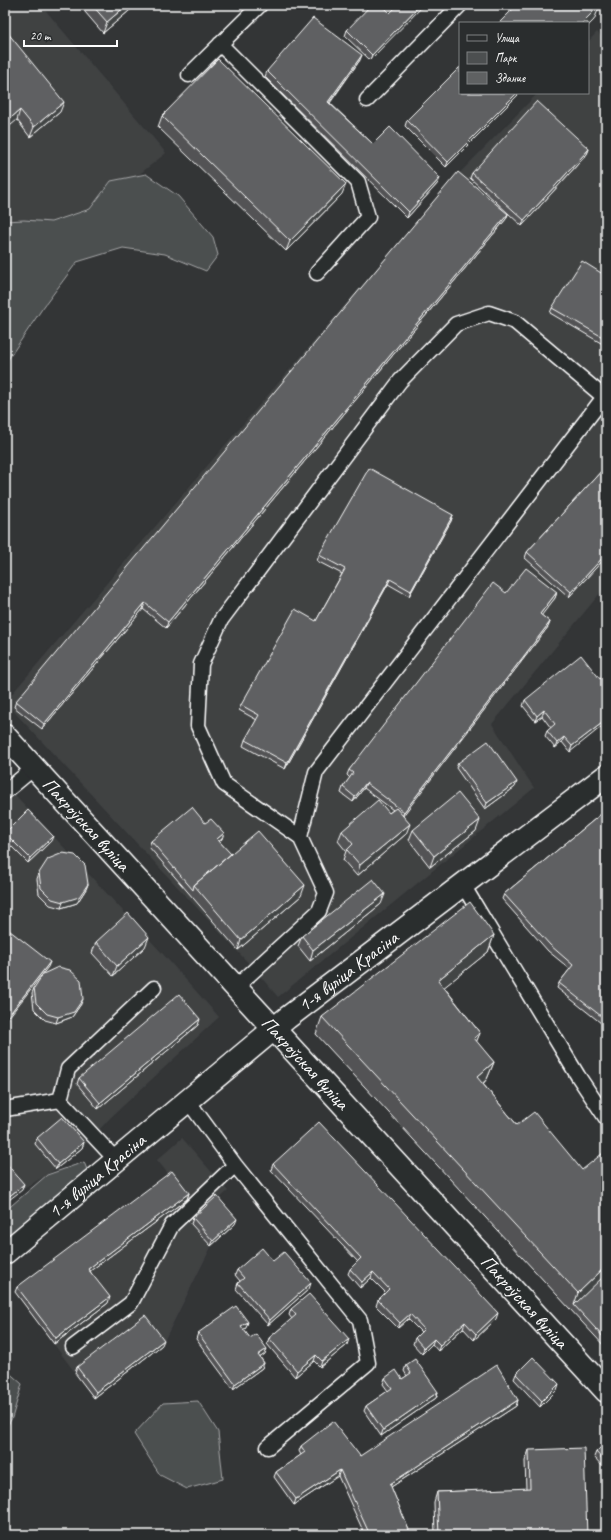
<svg xmlns="http://www.w3.org/2000/svg" width="611" height="1540" font-family="Caveat,sans-serif">
	<style>
		.built { fill: #404243 }
		.green { fill: #4c4f50; stroke: #a6a7a8 }
		.lines { fill: none; stroke-linecap: round; stroke-linejoin: round }
		.lane-casing { stroke: #fff; stroke-width: 17 }
		.street-casing { stroke: #fff; stroke-width: 25 }
		.lane { stroke: #2a2d2e; stroke-width: 14 }
		.street { stroke: #2a2d2e; stroke-width: 22 }
		.wall { fill: #525354; stroke: #fff }
		.shaded-wall { fill: #424445; stroke: #fff }
		.building { fill: #5f6162; stroke: #fff }
		.labels { text-anchor: middle; dominant-baseline: central; stroke-width: 3.5; stroke-linejoin: round; paint-order: stroke }
		.street-label { font-size: 19px; fill: #fff; stroke: #2a2d2e }
	</style>
	<rect width="100%" height="100%" fill="#333536"/>
	<filter id="ink" filterUnits="userSpaceOnUse"><feTurbulence type="fractalNoise" baseFrequency=".025" numOctaves="2"/><feDisplacementMap in="SourceGraphic" scale="8" xChannelSelector="R" yChannelSelector="G"/><feConvolveMatrix kernelMatrix="1 2 1 2 8 2 1 2 1" color-interpolation-filters="sRGB"/></filter>
	<g filter="url(#ink)">
		<path class="built" d="M5 5H41L166 153 5 281Z
			M597 32 606 41V586L492 724 534 788 278 997 254 969 5 702 447 186 538 93H588V42Z
			M5 784 162 953 219 1017 111 1117 82 1148 56 1169 22 1190 5 1203Z
			M182 1138 228 1191 191 1224 211 1247 162 1345 94 1398 15 1292 170 1176 157 1160Z"/>
		<path class="green" d="M146 174 178 196 213 237 218 255 206 271 165 254 123 248 77 262 42 309 5 364V221L24 220 51 222 90 209 111 181Z
			M84 1162 91 1180 5 1246V1211L47 1175Z
			M5 1369 22 1384 12 1418 5 1430Z
			M198 1401 218 1432 223 1479 187 1489 160 1475 134 1434 163 1403Z"/>
		<g class="lines">
			<defs>
				<path id="lane" d="M220 44 358 182 368 217 317 273
					M189 75 260 5
					M367 100 460 5
					M5 792 35 767
					M300 837 224 784 198 726 201 664 221 620 400 381 456 324 489 313 515 322 604 397
					M463 885 578 1076 606 1118
					M236 987 319 911 326 893 300 837 316 772 604 397 606 398
					M60 1100 68 1069 154 988
					M188 1101 235 1165 360 1320 368 1363 268 1447
					M5 1109 60 1100 117 1161
					M73 1347 131 1303 172 1225 235 1165"/>
				<g id="street">
					<path id="s1" d="M5 736 606 1391"/>
					<path id="s2" d="M5 1253 287 1018 606 776"/>
				</g>
			</defs>
			<use href="#lane" class="lane-casing"/>
			<use href="#street" class="street-casing"/>
			<use href="#lane" class="lane"/>
			<use href="#street" class="street"/>
		</g>
		<path class="wall" d="M79 5H136L103 33Z
			M390 13 370 60 345 36 347 30Z
			M5 34 60 112 30 137 17 120Z
			M360 60 330 103 373 144 438 183 407 218 265 77 267 71Z
			M460 93H520L446 167 405 126 407 120Z
			M162 116 342 194 286 251 158 127Z
			M589 149 587 154 522 226 470 178 472 173Z
			M508 214 506 219 166 628 143 609 42 729 14 707 16 701Z
			M606 276V346L550 313 552 308Z
			M606 466V557L569 597 525 558 527 552Z
			M453 515 451 521 409 596 388 584 285 769 243 746 245 740 257 720 239 710 241 705 316 621 342 574 317 561 319 555Z
			M557 592 555 598 541 615 550 622 548 627 403 815 406 834 357 876 343 860 346 851 338 841 342 831 389 813 393 810 364 788 353 802 341 793 343 787 350 778 347 775 349 770 506 593Z
			M600 679 570 752 562 742 555 748 545 736 547 731 551 728 542 716 535 721 523 706 525 700Z
			M458 763 515 787 485 809 456 768Z
			M606 810V1027L557 988 559 983 570 969 548 951 502 899 504 894Z
			M413 830 476 831 430 867 409 840Z
			M5 833 51 841 28 863 5 840Z
			M222 839 219 841 230 854 301 896 238 950 149 847 151 841Z
			M39 873 88 884 86 889 77 903 61 908 50 905 39 894 37 879Z
			M381 904 310 961 298 946 302 936Z
			M494 935 488 952 444 987 480 1033 476 1042 494 1062 487 1079 483 1084 517 1125 582 1170 606 1157V1348L316 1034 322 1017Z
			M96 942 145 947 113 976 92 953Z
			M34 988 81 1004 72 1017 56 1023 45 1020 34 1009 32 993Z
			M198 1025 98 1109 77 1084 79 1078Z
			M37 1138 84 1142 82 1148 56 1169 35 1144Z
			M273 1164 496 1319 474 1340 463 1328 438 1351 432 1344 422 1354 413 1344 415 1338 421 1332 408 1319 398 1328 376 1306 378 1300 386 1293 371 1278 360 1288 348 1274 350 1269 358 1262 271 1170Z
			M189 1193 187 1199 90 1271 108 1303 54 1344 15 1292 17 1287Z
			M193 1218 235 1224 211 1246 191 1224Z
			M273 1261 309 1289 268 1325 236 1289 238 1283 240 1281 235 1275 237 1270Z
			M291 1309 347 1345 320 1367 314 1361 295 1377 267 1344 269 1338 292 1319 289 1315Z
			M246 1328 243 1329 250 1338 265 1354 260 1357 264 1363 262 1368 233 1389 196 1339 198 1333Z
			M162 1345 94 1398 75 1373 77 1367Z
			M406 1365 438 1392 436 1398 381 1436 364 1411 366 1406 388 1391 383 1384 385 1378 402 1379 407 1376 404 1371Z
			M516 1374 557 1390 540 1407 514 1379Z
			M518 1400 516 1406 391 1487 411 1535H365L338 1476 294 1505 274 1477 276 1472 301 1455 299 1451 301 1446 360 1456Z
			M606 1442V1480L602 1476 604 1470 605 1469 594 1457 596 1452Z
			M529 1450 587 1535H435L434 1502 437 1492 526 1489 525 1461Z"/>
		<path class="shaded-wall" d="M127 5H136L103 33 107 22Z
			M420 5H424L370 60 372 55Z
			M600 5 594 20 588 26V23H582Z
			M362 55 360 60 326 107 328 102Z
			M517 93H520L446 167 448 162Z
			M64 102 60 112 30 137 34 127Z
			M20 110 17 120 5 130V123Z
			M589 149 587 154 522 226 524 220Z
			M440 178 438 183 407 218 409 212Z
			M346 184 342 194 286 251 290 241Z
			M508 214 506 219 166 628 168 622Z
			M453 515 451 521 409 596 411 591Z
			M606 554V557L569 597 571 592Z
			M390 579 388 584 285 769 287 763Z
			M557 592 555 598 538 620 540 614Z
			M145 603 143 609 42 729 44 724Z
			M550 622 548 627 402 817 404 812Z
			M544 710 542 716 535 721 537 716Z
			M606 720V723L570 752 572 746Z
			M564 737 562 742 555 748 557 743Z
			M517 782 515 787 485 809 487 803Z
			M366 783 364 788 353 802 355 797Z
			M480 820 476 831 430 867 434 856Z
			M410 824 406 834 357 876 360 865Z
			M224 833 222 839 215 844 217 839Z
			M53 836 51 841 28 863 30 858Z
			M88 884 86 889 77 903 61 908 63 902Z
			M305 885 301 896 238 950 241 940Z
			M385 894 381 904 310 961 313 950Z
			M494 935 488 952 432 997 438 980Z
			M149 937 145 947 113 976 117 966Z
			M50 962 48 967 5 1022V1020Z
			M83 999 81 1004 72 1017 56 1023 58 1017Z
			M200 1019 198 1025 98 1109 100 1103Z
			M480 1033 473 1050 474 1038Z
			M494 1062 487 1079 471 1094 477 1077Z
			M84 1142 82 1148 56 1169 58 1164Z
			M24 1184 22 1190 5 1203V1200Z
			M189 1193 187 1199 86 1274 88 1269Z
			M237 1219 235 1224 211 1246 213 1241Z
			M606 1266V1277L574 1305 578 1293Z
			M373 1272 371 1278 360 1288 362 1282Z
			M311 1283 309 1289 268 1325 270 1320Z
			M110 1297 108 1303 54 1344 56 1338Z
			M498 1313 496 1319 474 1340 476 1334Z
			M410 1314 408 1319 398 1328 400 1323Z
			M248 1322 246 1328 239 1332 241 1326Z
			M465 1322 463 1328 438 1351 440 1345Z
			M349 1339 347 1345 320 1367 322 1361Z
			M434 1339 432 1344 422 1354 424 1348Z
			M164 1340 162 1345 94 1398 96 1392Z
			M267 1349 265 1354 256 1360 258 1355Z
			M316 1355 314 1361 295 1377 297 1371Z
			M264 1363 262 1368 233 1389 235 1384Z
			M559 1384 557 1390 540 1407 542 1401Z
			M438 1392 436 1398 381 1436 383 1430Z
			M518 1400 516 1406 388 1489 390 1484Z
			M340 1470 338 1476 294 1505 296 1499Z"/>
		<path class="building" d="M92 5H127L107 22Z
			M371 5H382L390 13 398 5H420L372 55 347 30Z
			M517 5H600L582 23H499Z
			M313 18 362 55 328 102 373 144 390 127 440 178 409 212 267 71Z
			M7 32 64 102 34 127 20 110 5 123V34Z
			M218 59 346 184 290 241 162 116Z
			M460 67V93H517L448 162 407 120Z
			M537 101 589 149 524 220 472 173Z
			M458 172 508 214 168 622 145 603 44 724 16 701Z
			M582 261 606 276V339L552 308Z
			M606 466V554L571 592 527 552Z
			M369 468 453 515 411 591 390 579 287 763 245 740 259 715 241 705 295 609 316 621 345 569 319 555Z
			M526 568 557 592 540 614 550 622 404 812 366 783 355 797 343 787 353 773 349 770 493 583 506 593Z
			M581 655 600 679 606 674V720L572 746 564 737 557 743 547 731 555 724 544 710 537 716 525 700Z
			M488 741 517 782 487 803 458 763Z
			M458 793 480 820 434 856 413 830Z
			M378 800 389 813 396 808 410 824 360 865 347 850 353 844 342 831Z
			M192 807 205 823 211 819 224 833 217 839 231 854 194 885 193 890 151 841Z
			M28 810 53 836 30 858 5 833Z
			M606 810V1020L559 983 573 965 550 945 504 894Z
			M258 831 305 885 241 940 194 885Z
			M63 853 75 855 85 865 88 884 79 897 63 902 52 899 41 888 39 873 48 859Z
			M373 879 385 894 313 950 302 936Z
			M470 902 494 935 438 980 480 1033 474 1038 494 1062 477 1077 517 1125 534 1112 582 1170 603 1153 606 1157V1266L578 1293 322 1017Z
			M128 913 149 937 117 966 96 942Z
			M5 927 50 962 5 1020Z
			M58 967 70 970 81 980 83 999 74 1012 58 1017 47 1014 36 1003 34 988 43 974Z
			M179 994 200 1019 100 1103 79 1078Z
			M62 1117 84 1142 58 1164 37 1138Z
			M319 1122 498 1313 476 1334 465 1322 440 1345 434 1339 424 1348 415 1338 424 1329 410 1314 400 1323 378 1300 389 1289 373 1272 362 1282 350 1269 361 1258 273 1164Z
			M5 1162 24 1184 5 1200Z
			M172 1171 189 1193 88 1269 110 1297 56 1338 17 1287Z
			M217 1196 237 1219 213 1241 193 1218Z
			M262 1248 273 1261 284 1252 311 1283 270 1320 238 1283 244 1278 237 1270Z
			M606 1274V1340L574 1305Z
			M309 1294 349 1339 322 1361 316 1355 297 1371 269 1338 296 1315 291 1309Z
			M236 1306 248 1322 241 1326 250 1338 256 1334 267 1349 258 1355 264 1363 235 1384 198 1333Z
			M145 1315 164 1340 96 1392 77 1367Z
			M533 1357 559 1384 542 1401 516 1374Z
			M415 1359 438 1392 383 1430 366 1406 392 1388 385 1378 396 1370 402 1379 411 1373 406 1365Z
			M497 1365 518 1400 390 1484 411 1535H370L340 1470 296 1499 276 1472 305 1452 301 1446 333 1421 360 1456Z
			M606 1442V1463L596 1452Z
			M584 1448 587 1535H439L437 1492 530 1488 529 1450Z"/>
	</g>
	<g class="labels">
		<g class="street-label">
			<text stroke="none"><textPath href="#s1" startOffset="120">Пакроўская вуліца</textPath></text>
			<text stroke="none"><textPath href="#s2" startOffset="444">1-я вуліца Красіна</textPath></text>
			<text stroke="none"><textPath href="#s1" startOffset="444">Пакроўская вуліца</textPath></text>
			<text stroke="none"><textPath href="#s2" startOffset="120">1-я вуліца Красіна</textPath></text>
			<text stroke="none"><textPath href="#s1" startOffset="768">Пакроўская вуліца</textPath></text>
		</g>
	</g>
	<rect width="611" height="1540" fill="none" stroke="#2a2d2e" stroke-width="20"/>
	<rect x="10" y="10" width="591" height="1520" fill="none" stroke="#fff" stroke-width="1.5" filter="url(#ink)"/>
	<rect x="459" y="22" width="130" height="72" fill="#2a2d2e" stroke="#7f8182"/>
	<rect x="467" y="35" width="20" height="6" fill="#2a2d2e" stroke="#7f8182"/>
	<text x="495" y="42" font-size="12" fill="#ffffff">Улица</text>
	<rect x="467" y="52" width="20" height="12" fill="#4c4f50" stroke="#7f8182"/>
	<text x="495" y="62" font-size="12" fill="#ffffff">Парк</text>
	<rect x="467" y="72" width="20" height="12" fill="#5f6162" stroke="#7f8182"/>
	<text x="495" y="82" font-size="12" fill="#ffffff">Здание</text>
	<path d="M24 40v6h93v-6" fill="none" stroke="#ffffff" stroke-width="2"/>
	<text x="30" y="40" font-size="12" fill="#ffffff" stroke="#2a2d2e" stroke-width="3" paint-order="stroke">20 m</text>
</svg>
